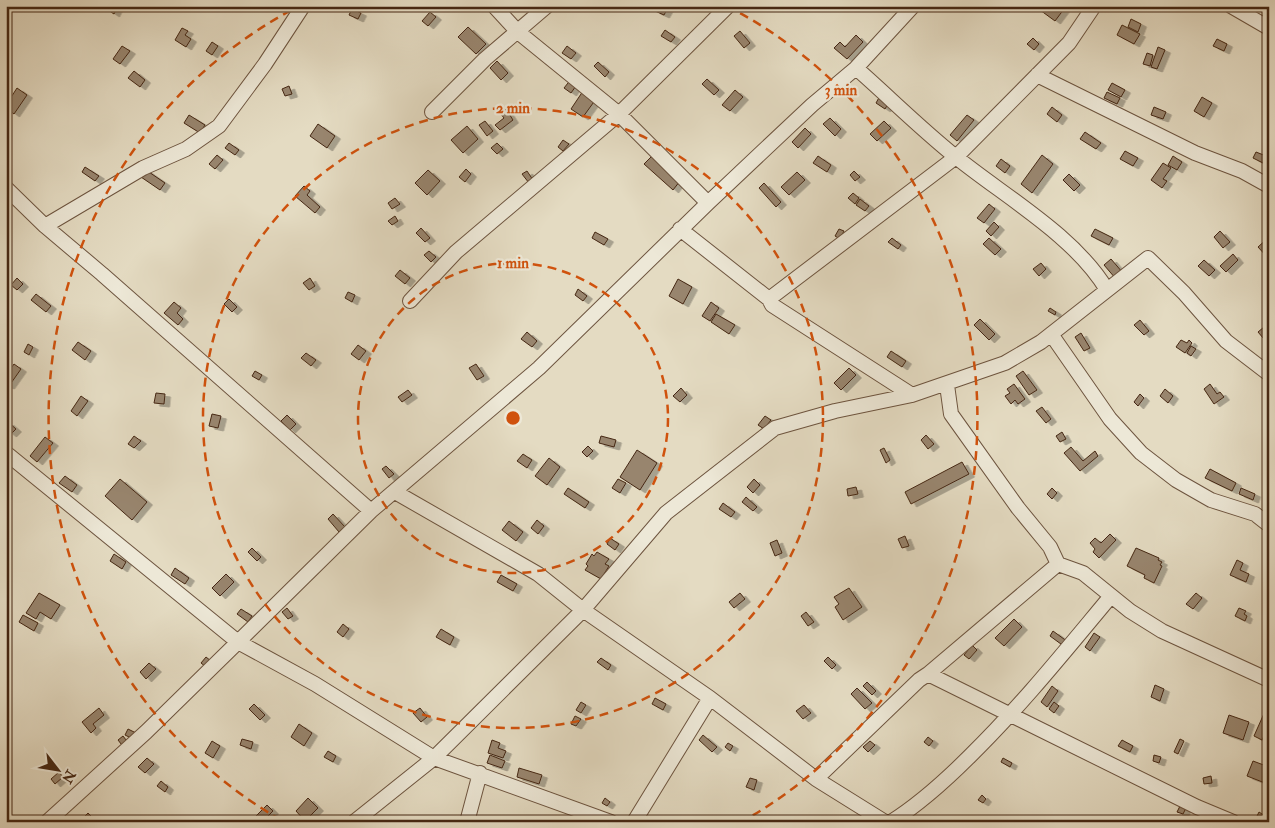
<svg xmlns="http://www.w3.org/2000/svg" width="1275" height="828" font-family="'IM FELL Double Pica',serif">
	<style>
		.building { fill: #98856e; stroke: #452713; filter: url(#shadow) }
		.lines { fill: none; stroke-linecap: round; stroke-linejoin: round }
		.minor-casing { stroke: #6d543f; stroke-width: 16 }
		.minor { stroke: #ede8d7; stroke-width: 14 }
		.ring { fill: none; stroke: #d0520d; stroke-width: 2.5; stroke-dasharray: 9 6 }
		.centre { fill: #d0520d; stroke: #ede8d7; stroke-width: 2.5 }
		.ring-label { font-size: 15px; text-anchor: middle; font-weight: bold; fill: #d0520d; stroke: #ede8d7; stroke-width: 4.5; stroke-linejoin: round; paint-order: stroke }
	</style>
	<defs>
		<filter id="shadow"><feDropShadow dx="5.5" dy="3" stdDeviation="0" flood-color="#0004"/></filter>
	</defs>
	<rect width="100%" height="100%" fill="#e4dbc2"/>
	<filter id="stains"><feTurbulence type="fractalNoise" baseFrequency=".004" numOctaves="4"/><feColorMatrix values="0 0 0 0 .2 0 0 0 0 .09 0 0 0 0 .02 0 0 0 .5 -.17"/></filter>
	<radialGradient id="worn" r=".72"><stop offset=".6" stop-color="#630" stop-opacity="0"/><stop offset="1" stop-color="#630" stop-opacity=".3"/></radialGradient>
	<path class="building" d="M102 6H114L117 8 114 14Z
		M657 6H669L664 15 655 11Z
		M1042 6H1049L1055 10 1057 6 1064 9 1055 21 1040 10Z
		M352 9 361 13 358 19 349 15Z
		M430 12 436 17 428 26 422 21Z
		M1131 19 1141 24 1138 32 1128 27Z
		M1122 25 1140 34 1134 44 1117 35Z
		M468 27 486 44 476 54 458 37Z
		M182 28 188 31 185 35 191 39 186 47 175 40Z
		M665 30 675 37 671 42 661 36Z
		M740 31 750 43 744 48 734 36Z
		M856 35 863 42 847 59 834 48 840 42 845 47Z
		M1033 38 1039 44 1034 50 1027 44Z
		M1217 39 1227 44 1224 51 1213 46Z
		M212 42 218 46 212 55 206 51Z
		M122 46 130 51 120 64 113 59Z
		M567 46 576 53 571 59 562 53Z
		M1158 47 1165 50 1157 69 1151 67Z
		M1147 53 1153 55 1150 66 1143 64Z
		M497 61 508 73 501 80 490 68Z
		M598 62 609 72 605 77 594 66Z
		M134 71 145 80 140 87 128 78Z
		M572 78 578 83 571 93 564 88Z
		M707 79 719 90 714 95 702 84Z
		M1112 83 1125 90 1121 97 1108 90Z
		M289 86 292 94 285 96 282 89Z
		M17 88 27 95 14 114 6 108V105Z
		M735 90 743 97 730 111 722 105Z
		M583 91 596 99 583 117 571 109Z
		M1107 92 1120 98 1117 104 1104 98Z
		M881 94 891 99 885 109 876 103Z
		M1202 97 1212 103 1204 117 1194 111Z
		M1052 107 1062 115 1057 122 1047 114Z
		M1154 107 1166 112 1163 119 1151 115Z
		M506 109 513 120 500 130 495 125 504 118 500 113Z
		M189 115 205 125 200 133 184 123Z
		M967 115 974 120 957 141 950 135Z
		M830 118 841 129 835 136 823 124Z
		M485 121 493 131 487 136 479 125Z
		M884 121 891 128 877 141 870 134Z
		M318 124 335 136 327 148 310 136Z
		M467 126 478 139 463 153 451 140Z
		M805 128 811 134 798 148 792 142Z
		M1085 132 1101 143 1096 149 1080 139Z
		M563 140 569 144 563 151 558 147Z
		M229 143 239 150 235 155 225 148Z
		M497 143 503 149 497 154 491 148Z
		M1125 151 1138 158 1133 166 1120 159Z
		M1256 152 1266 156 1263 163 1253 158Z
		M217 155 223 160 215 169 209 164Z
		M1042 155 1053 164 1032 193 1021 184Z
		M652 156 680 181 673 190 644 164Z
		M818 156 831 165 827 172 813 163Z
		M1173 156 1182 162 1177 170 1168 165Z
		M1001 159 1010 166 1005 173 996 166Z
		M1163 163 1171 168 1163 179 1167 181 1162 188 1151 180Z
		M85 167 99 176 95 181 82 172Z
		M466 169 471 174 465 182 459 177Z
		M146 170 165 183 160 190 141 177Z
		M428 170 440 181 427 195 415 183Z
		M527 171 533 180 529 183 522 174Z
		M854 171 860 177 855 181 850 175Z
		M797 172 805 180 789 195 781 187Z
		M1069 174 1080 185 1074 191 1063 180Z
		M764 183 781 202 776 207 759 188Z
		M304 186 310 191 307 195 320 207 315 213 295 196Z
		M853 193 859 198 855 204 848 198Z
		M395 198 400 204 392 209 388 203Z
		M860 199 869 206 865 211 856 205Z
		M989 204 995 209 984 223 977 218Z
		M395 216 398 221 392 225 388 221Z
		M994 222 999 227 991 236 986 231Z
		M421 228 430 238 425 242 416 233Z
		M839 229 844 231 840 239 835 236Z
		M1095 229 1113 238 1109 245 1091 236Z
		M1220 231 1230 242 1223 248 1214 237Z
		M595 232 608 239 604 245 592 238Z
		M1269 237V257L1268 258 1258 247Z
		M892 238 901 245 898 249 888 242Z
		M989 238 1001 249 995 255 983 244Z
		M429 251 436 257 431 262 424 255Z
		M1233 254 1238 260 1226 272 1220 266Z
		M1111 259 1123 273 1116 279 1104 265Z
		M1204 260 1215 270 1209 276 1198 266Z
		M1041 263 1046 269 1039 276 1033 269Z
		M400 270 410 278 405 284 395 276Z
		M17 278 23 284 17 290 11 285Z
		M310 278 315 286 309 290 303 283Z
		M678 279 692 287 683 304 669 296Z
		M578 289 587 296 583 301 575 295Z
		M348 292 355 295 352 302 345 298Z
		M36 294 51 306 46 312 31 300Z
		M229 299 237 307 232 312 224 304Z
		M174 302 181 308 177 313 183 319 178 325 164 313Z
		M711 302 719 308 710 321 702 316Z
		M1050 308 1056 312 1055 315 1048 311Z
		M716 314 735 325 729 334 711 322Z
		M980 319 995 334 989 340 974 325Z
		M1140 320 1149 331 1144 335 1134 325Z
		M1264 327 1269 333V345L1258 332Z
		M527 332 537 341 532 347 521 339Z
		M1081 333 1090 348 1084 351 1075 337Z
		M1181 340 1187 343 1189 340 1192 343 1185 353 1176 347Z
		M78 342 91 351 85 360 72 350Z
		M28 344 33 347 29 355 24 352Z
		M358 345 366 351 359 360 351 354Z
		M1191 346 1196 349 1191 356 1187 353Z
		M891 351 906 361 902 367 887 357Z
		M306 353 316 360 311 366 301 358Z
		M14 364 21 369 9 386 6 385V375Z
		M476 364 484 376 477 380 469 368Z
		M849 368 856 375 841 390 834 383Z
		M255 371 262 375 259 380 252 376Z
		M1023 371 1037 390 1029 395 1016 376Z
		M1014 384 1025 399 1018 404 1015 400 1011 404 1005 396 1010 393 1007 389Z
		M1210 384 1217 394 1220 392 1224 397 1214 404 1204 389Z
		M681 388 687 395 680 402 673 396Z
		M1165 389 1173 396 1168 403 1160 396Z
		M408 390 412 395 402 402 398 397Z
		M156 393 165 394 164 404 154 403Z
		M1140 394 1144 398 1138 406 1134 402Z
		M81 396 88 401 77 416 71 411Z
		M1042 407 1051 419 1046 423 1036 411Z
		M212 414 221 416 218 428 209 426Z
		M287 415 296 424 290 430 281 421Z
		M765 416 771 420 764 429 758 425Z
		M8 422 16 429 11 434 6 430Z
		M1062 432 1066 439 1060 442 1056 436Z
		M926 435 934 444 928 449 921 440Z
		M134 436 141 441 134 448 128 444Z
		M601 436 616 440 614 447 599 443Z
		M45 437 53 443 37 462 30 456Z
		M588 446 593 451 587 457 582 452Z
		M1071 447 1083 461 1095 451 1098 456 1080 471 1064 453Z
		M884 448 890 460 886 463 880 450Z
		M637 450 657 463 640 490 620 477Z
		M523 454 532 460 527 468 517 461Z
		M549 458 560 467 547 485 535 476Z
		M962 462 969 474 911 504 905 492Z
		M386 466 394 474 389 478 382 469Z
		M1210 469 1236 483 1232 491 1205 478Z
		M65 476 77 485 72 492 59 483Z
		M120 479 147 502 132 520 105 496Z
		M618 479 626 483 620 493 612 488Z
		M754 479 760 485 753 493 747 487Z
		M856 487 858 494 848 496 847 489Z
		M568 488 589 502 585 508 564 494Z
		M1052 488 1057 493 1052 499 1047 494Z
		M1241 488 1255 494 1253 500 1239 494Z
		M746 497 757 507 753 511 742 502Z
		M723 503 735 512 731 517 719 509Z
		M333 514 345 527 339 532 328 519Z
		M537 520 544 526 538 534 531 528Z
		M509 521 523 532 516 541 502 530Z
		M1110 534 1116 540 1099 558 1093 552 1095 549 1090 543 1095 538 1101 543Z
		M905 536 909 546 902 548 898 539Z
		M610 538 619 544 615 550 607 544Z
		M777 540 782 553 775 556 770 543Z
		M252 548 261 557 257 561 248 552Z
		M1136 548 1159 558 1158 560 1162 562 1160 565 1162 566 1154 583 1144 578 1145 575 1127 566Z
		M597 552 609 559 605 564 609 566 601 579 585 570 588 566 586 564 592 554 594 556Z
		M114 554 126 562 122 569 110 561Z
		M1237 560 1243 563 1240 570 1249 574 1246 582 1230 575Z
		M175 568 189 578 185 584 171 575Z
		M226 574 234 582 220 596 212 588Z
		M501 575 517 584 513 591 497 582Z
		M849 588 862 607 843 620 835 607 839 604 834 597Z
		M39 593 60 605 51 619 40 612 36 619 26 613Z
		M740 593 745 599 734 608 729 602Z
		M1196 593 1202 598 1193 609 1186 604Z
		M287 608 293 616 288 619 282 612Z
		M1239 608 1246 611 1244 614 1247 616 1245 621 1235 616Z
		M241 609 252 616 248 622 237 614Z
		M806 612 814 622 808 626 801 616Z
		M23 615 38 623 34 631 19 622Z
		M1014 619 1022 627 1004 646 995 638Z
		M343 624 349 629 343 637 337 632Z
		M441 629 454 637 450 645 436 637Z
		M1053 631 1068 642 1065 647 1050 636Z
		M1094 633 1100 637 1090 651 1085 647Z
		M972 645 977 650 969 659 964 655Z
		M206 657 211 661 206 667 201 663Z
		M828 657 836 665 832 669 824 661Z
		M601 658 611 665 608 670 597 662Z
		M149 663 156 669 146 679 140 672Z
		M867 682 876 691 872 695 863 686Z
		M1155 685 1164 689 1160 701 1151 697Z
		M1052 686 1058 691 1047 707 1041 702Z
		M857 688 872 703 865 709 851 694Z
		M655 698 666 704 663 710 652 704Z
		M581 702 586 705 581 713 576 710Z
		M1054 702 1059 706 1054 713 1049 709Z
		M254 704 265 715 260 720 249 709Z
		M804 705 811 713 803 719 796 711Z
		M99 708 104 715 93 724 96 728 91 733 82 722Z
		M420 708 427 717 421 722 413 713Z
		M1266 709 1269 710V726L1262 740 1254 736Z
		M1229 715 1249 722 1243 740 1223 733Z
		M575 716 581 719 576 726 571 724Z
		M299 724 312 733 304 746 291 737Z
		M128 729 138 734 135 740 125 735Z
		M703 735 717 747 712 752 699 740Z
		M123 736 130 745 125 749 118 740Z
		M928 737 933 741 929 746 924 742Z
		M242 739 253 742 251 749 240 745Z
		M1180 739 1184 741 1178 754 1174 752Z
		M492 740 500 743 498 748 506 751 503 758 488 753Z
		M1122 740 1133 746 1130 752 1118 746Z
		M212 741 220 746 213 758 205 753Z
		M870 741 875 745 868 752 863 747Z
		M728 743 733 746 730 751 725 747Z
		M328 751 336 756 333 762 324 757Z
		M490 755 505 761 502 768 487 763Z
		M1154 755 1161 757 1159 763 1153 761Z
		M147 758 154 764 145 773 138 767Z
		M1003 758 1012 763 1010 767 1001 762Z
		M1253 761 1269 767 1265 783 1247 776Z
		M519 768 542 775 539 784 517 777Z
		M59 772 63 777 55 784 51 779Z
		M1211 776 1212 783 1204 784 1203 778Z
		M750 778 757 780 754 790 746 787Z
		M161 781 168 787 165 792 157 786Z
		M982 795 986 799 983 803 978 800Z
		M308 798 318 808 305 821 296 811Z
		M605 798 610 802 607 806 602 803Z
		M267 805 273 811 262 822H254L252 820Z
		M1180 806 1186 808 1183 814 1177 812Z
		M1259 812 1265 816 1263 820 1257 816Z
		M88 813 92 817 87 822 83 818Z"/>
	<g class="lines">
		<defs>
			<path id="minor" d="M494 6 518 32 619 114 708 203
				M1231 6 1269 28
				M856 68C889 97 921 129 956 157 1004 196 1075 236 1107 290
				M1037 75 1195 153 1242 171 1269 186
				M432 112 485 59 547 6
				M6 188 45 226 102 274 371 511
				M45 226 143 168 186 149 219 126 265 64 303 6
				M680 229 769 299
				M410 301 456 252 619 114 728 6
				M1051 334 1110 419 1141 453 1176 480 1211 500 1255 514 1269 525
				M947 385 951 414 1018 508 1050 547 1058 564
				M912 395 772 305 769 299 956 157 1069 43 1094 6
				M6 453 238 642 146 732 47 822
				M395 492 538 574 583 610 710 698 816 779 885 822
				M928 674 1058 564 1083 573 1130 611 1162 631 1269 680
				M816 779 919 680 928 674 1197 807 1233 822
				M354 822 434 758 583 610 666 513 775 428 835 411 912 395 1005 363 1041 342 1148 258 1184 293 1226 341 1269 374
				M467 822 480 773
				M611 822 434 758 315 684 238 642 371 511 539 368 708 203 812 105 856 68 913 6
				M634 822 710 698
				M891 822C921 803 945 781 970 756 1021 706 1065 651 1111 596"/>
		</defs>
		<use href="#minor" class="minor-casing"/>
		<use href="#minor" class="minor"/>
	</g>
	<g class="ring">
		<circle cx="513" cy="418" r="155"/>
		<circle cx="513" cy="418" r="310"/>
		<path d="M281 820A464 464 0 0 1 299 6M727 6A464 464 0 0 1 745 820"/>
	</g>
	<circle cx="513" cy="418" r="8" class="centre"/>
	<g class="ring-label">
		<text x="841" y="95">3 min</text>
		<text x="513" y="113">2 min</text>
		<text x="513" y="268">1 min</text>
	</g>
	<rect width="1275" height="828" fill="none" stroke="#e4dbc2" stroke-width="25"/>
	<rect x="8" y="8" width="1260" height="813" fill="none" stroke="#452713" stroke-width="2.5"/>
	<rect x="12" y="12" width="1250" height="803" fill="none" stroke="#452713"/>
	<g transform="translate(58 770) rotate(121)" stroke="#ede8d7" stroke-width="4" paint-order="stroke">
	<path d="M0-4L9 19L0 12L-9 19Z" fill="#452713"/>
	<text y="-8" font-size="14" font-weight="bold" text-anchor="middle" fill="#452713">N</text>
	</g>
	<rect width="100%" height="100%" filter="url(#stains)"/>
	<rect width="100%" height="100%" fill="url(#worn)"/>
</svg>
